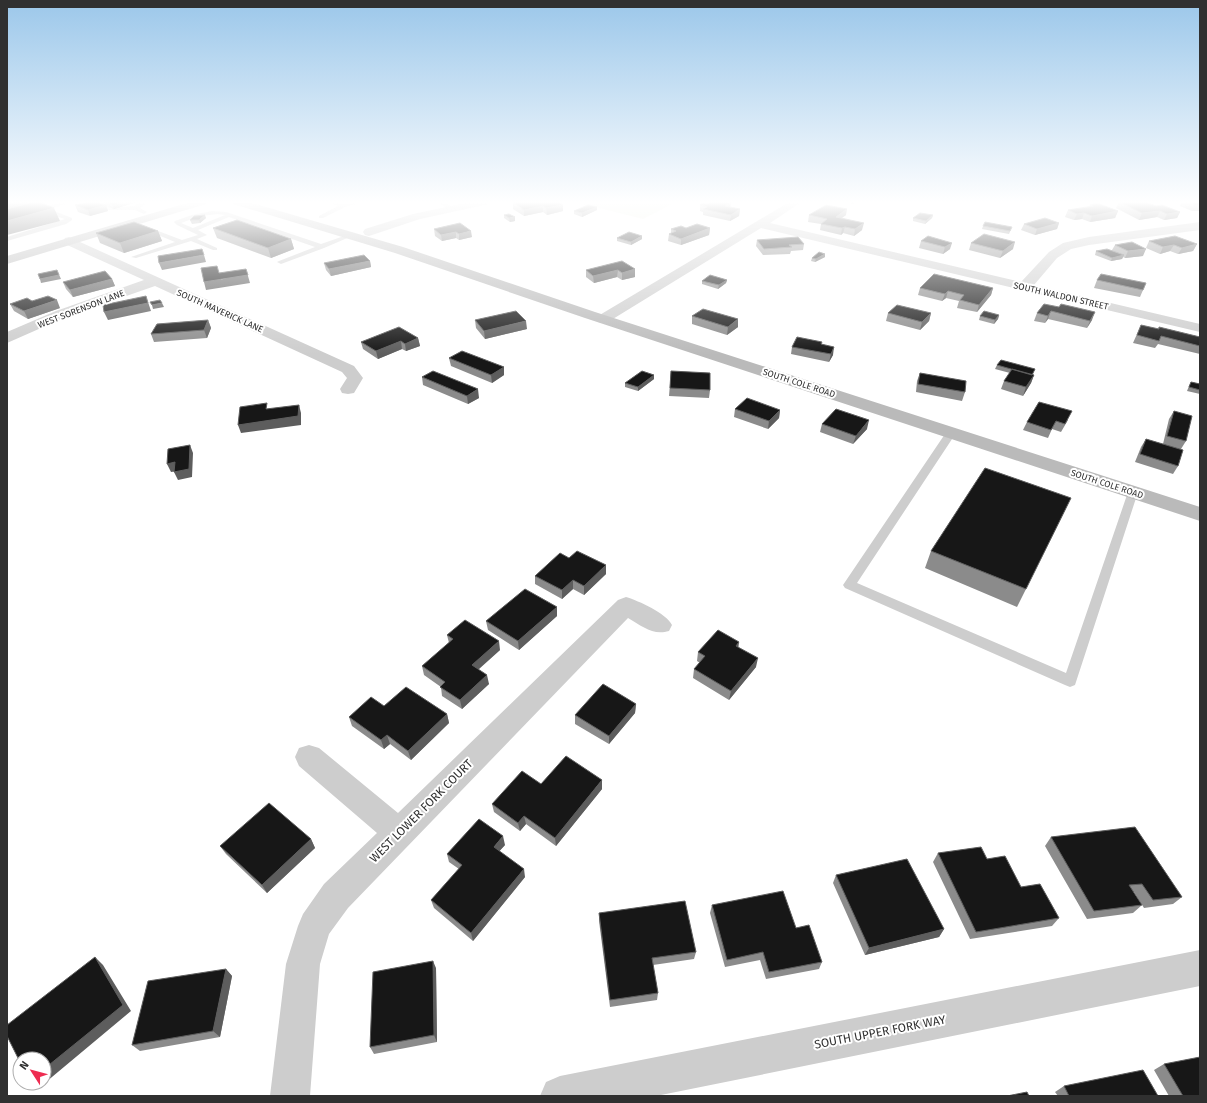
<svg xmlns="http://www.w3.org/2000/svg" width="1207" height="1103" font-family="'Fira Sans',sans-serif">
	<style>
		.green { fill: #e8eede }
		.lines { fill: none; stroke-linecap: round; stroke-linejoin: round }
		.lane { fill: #cdcdcd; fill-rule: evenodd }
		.street { fill: #cdcdcd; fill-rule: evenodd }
		.secondary { fill: #bababa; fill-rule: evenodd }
		.wall { fill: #8b8b8b }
		.shaded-wall { fill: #5d5d5d }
		.building { fill: #171717; stroke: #5d5d5d }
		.labels { text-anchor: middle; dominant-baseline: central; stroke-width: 4; stroke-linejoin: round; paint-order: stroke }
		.far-street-label { font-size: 9px; fill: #303030; stroke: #fff }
		.near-street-label { font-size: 12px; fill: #303030; stroke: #fff }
	</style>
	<rect width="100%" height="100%" fill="#fff"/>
	<path class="green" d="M572 201H678L643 219Z"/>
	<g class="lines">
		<path class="lane" d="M66 201H75L49 209 72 218V220L66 224 7 241V237L65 219 37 210 40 208Z
			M90 201C97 200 101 205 108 206 116 208 124 207 131 206 139 206 138 200 149 201L140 208 147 212 144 214 135 210H108L96 205Z
			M326 201C332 201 336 203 343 204 350 205 358 200 366 201L345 207 323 218H319V216L338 206Z
			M435 201H442L454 208 449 209Z
			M212 211 226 212 321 244 347 235 352 236 324 248 281 264 277 262 279 261 315 247 229 217 198 230 207 235 197 239 217 248V250H213L191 241 136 258 131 257 175 242 141 228V226H145L182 240 198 235 177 225 174 222 175 221 192 215ZM218 214 225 215 193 228 181 223 200 216Z
			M951 430 956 433 857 583 1066 673 1128 492 1133 489 1137 490 1138 492 1075 685 1070 687 1065 685 845 588 843 585 947 431Z"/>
		<path class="street" d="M474 201H494L489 204 420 219 369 236 365 235 363 232 365 229 413 214Z
			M791 201H803L770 223 1021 282 1049 252 1063 243 1089 237 1200 222V230L1089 245 1071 249 1057 258 1034 285 1200 324V332L761 228 608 322 603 323 598 322 596 319 598 316Z
			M69 237 354 366 363 378 354 393 348 394 342 393 340 389 347 378 342 372 155 286 66 317 7 343V332L56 311 144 280 65 244 63 241 65 238Z
			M626 597C639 601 666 613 672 625L669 631C653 636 642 626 628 618L348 908 329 934 320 964 310 1096H270L286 964 298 926 303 914 324 884 377 833 299 766 295 757 299 748 309 745 319 748 398 813 618 600Z
			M1200 950V986L656 1096H540L546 1082 560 1076Z"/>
		<path class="secondary" d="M194 201H210L209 203 7 264V256Z
			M229 201H245L403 247 595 312 1200 507V521L585 318 395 253 230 203Z"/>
	</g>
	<path class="wall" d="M109 201H137V202L114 209 106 206 108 211 90 216 78 212 75 205H105L104 202Z
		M522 201 563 211 547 215 543 212 524 216 513 209V202Z
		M839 201H857L853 204Z
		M1183 201H1200V211H1192L1180 206Z
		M1119 202 1156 206 1180 212 1177 218 1164 220 1157 217 1139 220 1116 208Z
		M700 205 730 207 740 209 739 216 730 221 703 215V212L700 211Z
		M1090 205 1118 211 1115 218 1090 222 1082 219 1074 220 1065 217 1068 210 1089 207Z
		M597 207V210L582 217 574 214V211Z
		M504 215 515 217V221L510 222 504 218Z
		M809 215H846L842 218 862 230 854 236 843 233 841 235 820 230 821 224 808 222Z
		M933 215 932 218 925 224 913 221V218Z
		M206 218 200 223 192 224 190 220Z
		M460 223 472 237 459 240 456 238 442 241 435 236 434 229Z
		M1059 223 1057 229 1035 235 1021 230 1024 224Z
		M983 226 1012 227 1009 234 982 229Z
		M213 228 291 239 294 249 271 258 217 238Z
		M686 228H710L709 235 681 245 668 241 669 234H671V229Z
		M158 231 162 241 124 253 100 243 96 233Z
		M928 236 950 249 943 254 919 248 921 241Z
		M617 238 642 239 631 245 617 241Z
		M757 240 804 244 803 250 791 251 790 254 763 255 756 246Z
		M1149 241 1197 244 1193 251 1178 254 1170 251 1160 254 1146 248Z
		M971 243 1013 249 1000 258 969 250Z
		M1115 245 1143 256 1125 258 1123 257 1122 259 1111 261 1095 255 1096 251 1112 250Z
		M825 257 815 262 811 261 812 258Z
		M370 261 371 267 331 276 326 270 324 263Z
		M635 269V277L622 280 617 277 594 283 586 277V270Z
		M112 279 115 286 73 297 66 289 63 282Z
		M727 280 726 283 718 289 702 284V281Z
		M1097 280 1146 283 1140 297 1094 288Z
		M920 288H993L991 295 977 312 957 308 959 301 946 298 942 301 918 295Z
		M32 301 60 308 28 319 14 311 10 304Z
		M1044 304 1092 320 1087 328 1048 319 1045 323 1034 321 1037 313Z
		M888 313H931L929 321 920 330 886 321Z
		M999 315 998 319 994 324 979 320 980 316Z
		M692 316 738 327 727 335 692 324Z
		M208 320 211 328 207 338 154 342 151 334Z
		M475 320 527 329 485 339 476 328Z
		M1141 325 1158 329 1159 327 1200 337V354L1158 344 1155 348 1133 343Z
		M418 338 420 346 406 351 402 349 378 359 363 349 361 342Z
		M822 344 833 355 829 362 791 354 792 347Z
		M449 358 504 367V375L492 383 451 366Z
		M997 365 1035 369 1032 375H1034L1031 383 1023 396 1001 389 1004 381 1010 373 995 369Z
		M671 371 710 390 709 398 669 396Z
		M920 373 965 392 962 401 916 392 917 381Z
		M654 375V379L638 391 625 387V383Z
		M422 377 479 398 468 404 423 385Z
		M1191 382 1200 384V394L1187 391 1189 386Z
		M735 409 780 410 779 418 768 429 734 417Z
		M1174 411 1186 441 1181 449 1178 466 1173 474 1135 462 1141 447 1146 439 1163 444 1169 419Z
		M1068 420 1061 432 1052 429 1048 438 1023 430 1027 422Z
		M822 424 867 429 853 444 820 432Z
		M931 551 1026 589 1017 607 925 568Z
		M569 558 606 574 584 595 573 589 562 599 535 584V576Z
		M557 607V616L519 650 488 630 486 621Z
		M447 635 500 650 478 670 489 684 462 709 442 696 441 687 424 675 422 666 449 643Z
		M738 648 756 667 729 700 693 678 694 669 700 663 697 661 698 652Z
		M636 704 635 713 609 744 575 724V715Z
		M384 706 447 714 449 723 411 760 390 744 384 749 352 726 349 717Z
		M541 784 602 789 556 846 526 824 520 831 494 812 492 804Z
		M1051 837 1182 897 1173 904 1144 908 1134 892H1133L1142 905 1133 913 1087 919 1045 846Z
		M311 839 315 848 267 893 226 854 220 846Z
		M505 845 499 851 525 877 473 941 434 908 431 900 459 869 449 862 447 854Z
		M938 853 987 859 1059 918 1052 926 970 939 933 862Z
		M836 875 944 929 939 937 865 955 833 883Z
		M712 905 796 928 822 962 819 969 766 979 760 960 725 967 710 913Z
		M599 913 696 952 694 959 653 965 658 993 657 1000 610 1007 599 921Z
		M436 968 437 1042 374 1054 370 1047Z
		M226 969 232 976 220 1037 140 1051 132 1045Z
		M1164 1064 1200 1096H1169L1154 1070Z
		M1064 1086 1158 1096H1058L1055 1092Z"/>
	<path class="shaded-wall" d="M7 201H53L7 213Z
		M129 201H137V202L114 209 113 205Z
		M731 203 730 209 725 206Z
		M106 205 108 211 90 216 88 210Z
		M563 205V211L547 215 546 208Z
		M543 206V212L524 216V210Z
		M597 207V210L582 217V213Z
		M54 208 60 221 7 235V221Z
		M740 209 739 216 730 221 731 215Z
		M847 209 846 215 834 223 836 217Z
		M1118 211 1115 218 1090 222 1092 216Z
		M1160 211 1157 217 1139 220 1142 213Z
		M1180 212 1177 218 1164 220 1167 214Z
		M1084 213 1082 219 1074 220 1077 214Z
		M205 215 206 218 200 223 199 220Z
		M933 215 932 218 925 224 926 221Z
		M515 217V221L510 222 509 218Z
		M864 223 862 230 854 236 855 229Z
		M1059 223 1057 229 1035 235 1037 229Z
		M845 227 843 233 841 235 842 228Z
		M710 228 709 235 681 245V239Z
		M158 231 162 241 124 253 120 243Z
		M471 231 472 237 459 240V234Z
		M456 232V238L442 241 441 235Z
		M642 236V239L631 245V242Z
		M291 239 294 249 271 258 268 248Z
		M1015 242 1013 249 1000 258 1003 251Z
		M952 243 950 249 943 254 945 247Z
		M1197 244 1193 251 1178 254 1182 248Z
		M1174 245 1170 251 1160 254 1163 247Z
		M1146 249 1143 256 1125 258 1128 251Z
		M825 254V257L815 262 816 259Z
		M204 255 206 262 162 270 159 263Z
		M1124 255 1122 259 1111 261 1112 258Z
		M370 261 371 267 331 276 329 269Z
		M217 266 221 280 246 269 250 283 206 290 204 282 219 273Z
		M635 269V277L622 280V273Z
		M57 270 61 279 41 283 40 279Z
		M618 270 617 277 594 283 593 276Z
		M112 279 115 286 73 297 70 290Z
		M727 280 726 283 718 289 719 285Z
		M993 288 991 295 977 312 979 305Z
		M948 291 946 298 942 301 945 294Z
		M146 296 151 311 108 320 104 312Z
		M57 300 60 308 28 319 24 311Z
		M162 303 164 307 153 309 152 305Z
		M1051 311 1048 319 1045 323 1048 316Z
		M1095 312 1092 320 1087 328 1090 321Z
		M931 313 929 321 920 330 922 322Z
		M999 315 998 319 994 324 995 320Z
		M738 319V327L727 335 728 327Z
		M208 320 211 328 207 338 204 330Z
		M526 321 527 329 485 339 484 331Z
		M418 338 420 346 406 351 405 344Z
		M401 341 402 349 378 359 376 351Z
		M834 347 833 355 829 362 831 354Z
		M504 367V375L492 383 491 375Z
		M654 375V379L638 391V387Z
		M1034 375 1031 383 1023 396 1026 387Z
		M478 389 479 398 468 404 467 396Z
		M299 405 301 413V425L241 433 238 425Z
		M780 410 779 418 768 429 769 421Z
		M869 420 867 429 853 444 856 436Z
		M190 445 193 453 192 477 178 480 174 472 178 471 171 472 167 464Z
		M606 565V574L584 595V586Z
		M573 580V589L562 599V590Z
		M557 607V616L519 650 518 641Z
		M499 641 500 650 473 674 472 665Z
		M739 642 738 651 736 646Z
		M758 658 756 667 729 700 731 691Z
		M487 675 489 684 462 709 460 700Z
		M636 704 635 713 609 744V736Z
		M447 714 449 723 411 760 408 751Z
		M387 735 390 744 384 749 381 740Z
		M602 780V789L556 846 555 838Z
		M524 816 526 824 520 831 518 823Z
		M503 836 505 845 496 855 494 847Z
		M311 839 315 848 267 893 262 885Z
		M524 869 525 877 473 941 471 933Z
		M944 929 939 937 865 955 869 948Z
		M95 957 103 965 131 1011 40 1087 33 1083H44V1069Z
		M433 961 436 968 437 1042 434 1035Z
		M226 969 232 976 220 1037 213 1031Z"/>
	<path class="building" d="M37 201 54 208 7 221V209Z
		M92 201H94L106 205 88 210 75 205Z
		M109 201H129L113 205 104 202Z
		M522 201H556L563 205 546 208 543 206 524 210 513 202Z
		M714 201H722L731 203 725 206 740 209 731 215 703 209 707 207 700 205 703 203 707 204Z
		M1129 201H1143L1156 206 1162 205 1180 212 1167 214 1160 211 1142 213 1119 202Z
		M1186 201H1200V205H1195Z
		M1097 203 1118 211 1092 216 1084 213 1077 214 1068 210 1093 206 1090 205Z
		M588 205 597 207 582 213 574 211Z
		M826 205 847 209 836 217 864 223 855 229 845 227 842 228 821 224 827 219 809 215Z
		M920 213 933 215 926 221 913 218Z
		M509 214 515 217 509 218 504 215Z
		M205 215 199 220H190L194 216Z
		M1045 218 1059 223 1037 229 1024 224Z
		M237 220 291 239 268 248 213 228Z
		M134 222 158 231 120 243 96 233Z
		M985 222 1012 227 1010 231 983 226Z
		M460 223 471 231 459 234 456 232 441 235 434 229Z
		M697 224 710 228 681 239 669 234 676 231 671 229 681 226 686 228Z
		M629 232 642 236 631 242 617 238Z
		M984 234 1015 242 1003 251 971 243Z
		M928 236 952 243 945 247 921 241Z
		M1175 236 1197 244 1182 248 1174 245 1163 247 1149 241Z
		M798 237 804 244 789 245 792 247 764 249 757 240Z
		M1132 242 1146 249 1128 251 1115 245Z
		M202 249 204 255 159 263 158 256Z
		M1107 249 1124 255 1112 258 1096 251Z
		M819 252 825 254 816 259 812 258Z
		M364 255 370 261 329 269 324 263Z
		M622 261 635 269 622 273 618 270 593 276 586 270Z
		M217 266 219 273 246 269 248 275 204 282 201 268Z
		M57 270 59 275 40 279 38 274Z
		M105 271 112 279 70 290 63 282Z
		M934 274 993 288 979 305 960 300 964 295 948 291 945 294 920 288Z
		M1101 274 1146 283 1143 290 1097 280Z
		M710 275 727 280 719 285 702 281Z
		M48 296 57 300 24 311 10 304 27 298 32 301Z
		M146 296 148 303 104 312 103 305Z
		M160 300 162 303 152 305 150 302Z
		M1044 304 1059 307 1061 304 1095 312 1090 321 1051 311 1048 316 1037 313Z
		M897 305 931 313 922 322 888 313Z
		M703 309 738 319 728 327 692 316Z
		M516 311 526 321 484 331 475 320Z
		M984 311 999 315 995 320 980 316Z
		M208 320 204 330 151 334 157 324Z
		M1141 325 1159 329V327L1200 337V346L1161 336 1159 341 1137 335Z
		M399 327 418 338 405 344 401 341 376 351 361 342Z
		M797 337 822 342 821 344 834 347 831 354 792 347Z
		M462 351 504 367 491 375 449 358Z
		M1001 360 1035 369 1032 375 997 365Z
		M1012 369 1034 375 1026 387 1004 381Z
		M433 371 478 389 467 396 422 377Z
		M642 371 654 375 638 387 625 383Z
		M671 371 710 373V390L670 388Z
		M920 373 966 381 965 392 918 384Z
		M1191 382 1200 384V390L1189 387Z
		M747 398 780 410 769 421 735 409Z
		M1039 402 1072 411 1065 424 1056 421 1051 430 1027 422Z
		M267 403 266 409 299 405 298 416 238 425 240 407Z
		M836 409 869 420 856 436 822 424Z
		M1174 411 1192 416 1186 441 1167 436Z
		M1146 439 1183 450 1178 466 1140 454Z
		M190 445 189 469 174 472 175 462 167 464 168 449Z
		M985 468 1071 498 1026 589 931 551Z
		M577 551 606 565 584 586 573 580 562 590 535 576 560 553 569 558Z
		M525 589 557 607 518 641 486 621Z
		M465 620 499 641 472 665 487 675 460 700 440 687 445 682 422 666 453 639 447 635Z
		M718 630 739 642 736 646 758 658 731 691 694 669 705 656 698 652Z
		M603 684 636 704 609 736 575 715Z
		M406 687 447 714 408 751 387 735 381 740 349 717 371 697 384 706Z
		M566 756 602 780 555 838 524 816 518 823 492 804 522 771 541 784Z
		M269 803 311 839 262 885 220 846Z
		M479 819 503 836 494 847 524 869 471 933 431 900 462 865 447 854Z
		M1135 827 1182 897 1153 900 1142 884 1129 885 1142 905 1094 911 1051 837Z
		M981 847 987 859 1005 856 1021 887 1040 884 1059 918 976 932 938 853Z
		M907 859 944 929 869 948 836 875Z
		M783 891 796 928 809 925 822 962 769 972 763 952 727 960 712 905Z
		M685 901 696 952 652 958 658 993 610 1000 599 913Z
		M95 957 123 1005 44 1069V1059H20V1062L7 1036V1025Z
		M433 961 434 1035 370 1047 373 972Z
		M226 969 213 1031 132 1045 148 981Z
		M1200 1057V1096H1183L1164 1064Z
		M1143 1070 1158 1096H1069L1064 1086Z
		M1027 1092 1029 1096H1007Z"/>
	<linearGradient id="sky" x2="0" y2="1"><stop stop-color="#9bc7ea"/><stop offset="0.57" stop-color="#fff"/><stop offset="1" stop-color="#fff" stop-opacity="0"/></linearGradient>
	<rect width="1207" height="355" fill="url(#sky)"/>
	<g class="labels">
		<g class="far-street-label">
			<text transform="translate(1061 296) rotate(13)">SOUTH WALDON STREET</text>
			<text transform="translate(81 309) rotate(-21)">WEST SORENSON LANE</text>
			<text transform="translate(220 311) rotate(24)">SOUTH MAVERICK LANE</text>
			<text transform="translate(799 383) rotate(18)">SOUTH COLE ROAD</text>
			<text transform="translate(1107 484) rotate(18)">SOUTH COLE ROAD</text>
		</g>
		<g class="near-street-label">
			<text transform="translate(421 811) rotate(-45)">WEST LOWER FORK COURT</text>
			<text transform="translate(880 1032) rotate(-11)">SOUTH UPPER FORK WAY</text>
		</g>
	</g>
	<rect width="1207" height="1103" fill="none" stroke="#303030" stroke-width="16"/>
	<g transform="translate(32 1071) rotate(306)"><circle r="19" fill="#ffffff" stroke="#acacac"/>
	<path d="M0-3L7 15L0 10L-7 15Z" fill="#ee2c51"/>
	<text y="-6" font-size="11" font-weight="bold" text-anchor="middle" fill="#303030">N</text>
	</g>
</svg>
